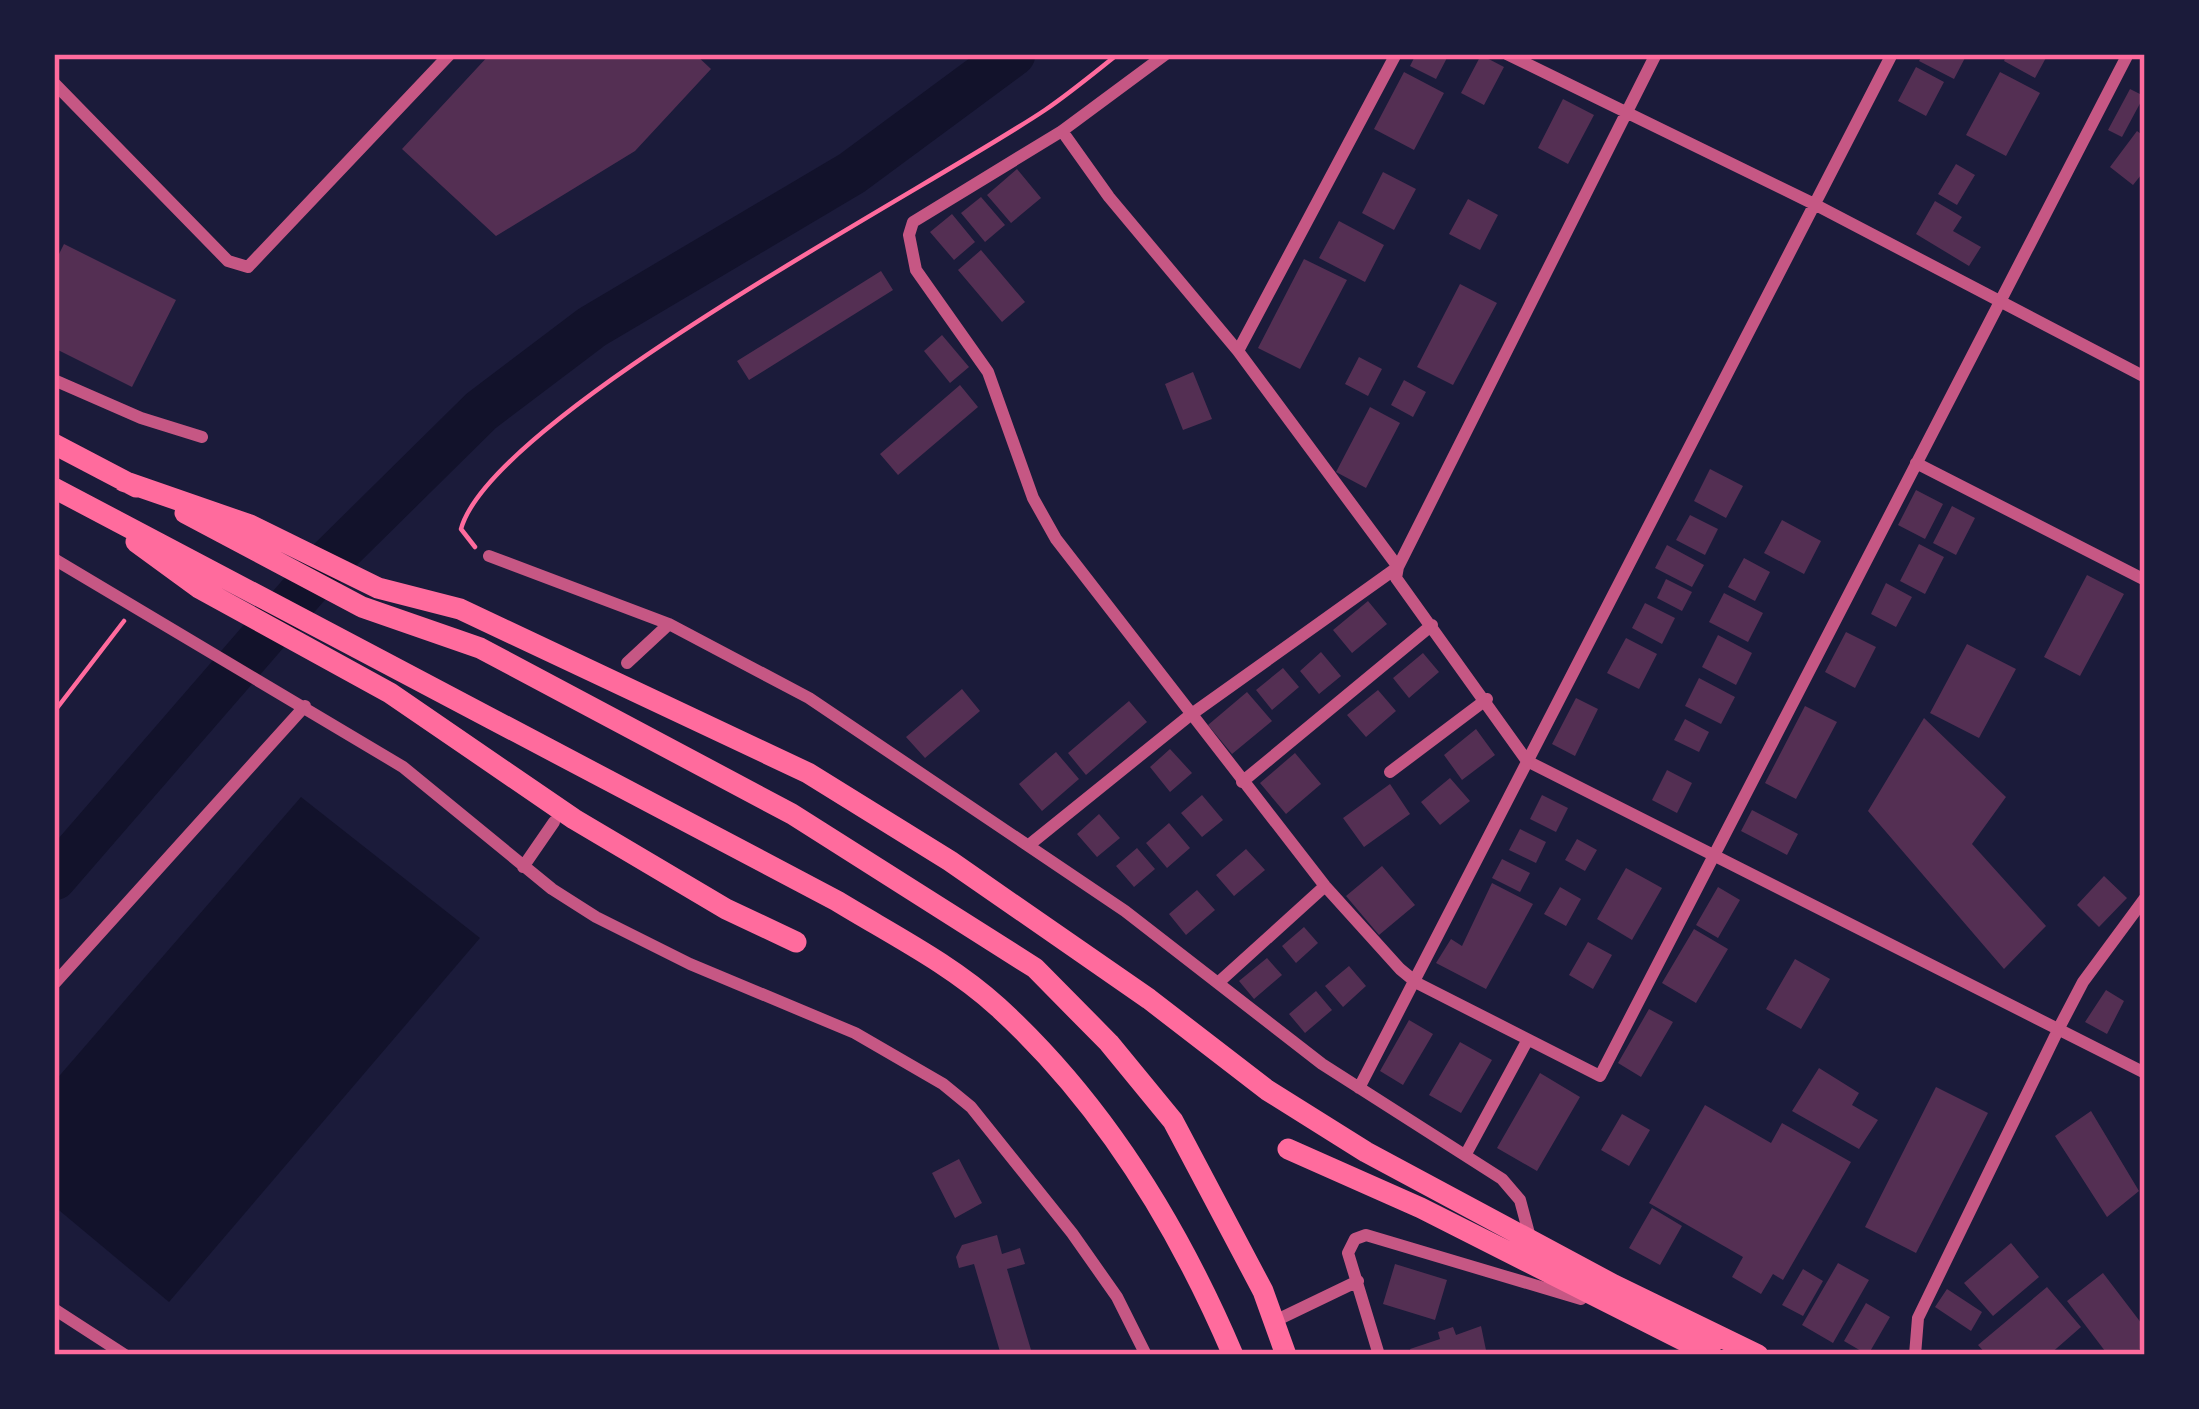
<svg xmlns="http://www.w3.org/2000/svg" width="2199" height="1409" font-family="Karla,sans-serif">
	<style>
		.water { fill: #12122b }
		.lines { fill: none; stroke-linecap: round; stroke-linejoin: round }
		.river { stroke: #12122b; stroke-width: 45 }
		.building { fill: #542f53 }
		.path { stroke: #ff6b9d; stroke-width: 4.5 }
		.minor { stroke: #c65784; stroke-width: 12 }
		.trunk { stroke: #ff6b9d; stroke-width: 21 }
		.neatline { fill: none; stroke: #ff6b9d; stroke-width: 4.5 }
	</style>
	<rect width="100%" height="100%" fill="#1b1b3a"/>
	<path class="water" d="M301 797 480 938 169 1302 54 1206V1082Z"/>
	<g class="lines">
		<path class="river" d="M54 878 328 562 481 411 592 327 852 173 1013 54"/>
	</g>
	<path class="building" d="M490 54H695L711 69 635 151 496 236 402 149Z
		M1416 54H1449L1436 79 1410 66Z
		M1923 54H1967L1954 79 1919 61Z
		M2007 54H2048L2035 78 2004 61Z
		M1481 55 1504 67 1484 105 1461 93Z
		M1916 67 1944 82 1926 116 1898 101Z
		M1404 72 1444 93 1414 150 1374 129Z
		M2000 72 2040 93 2006 156 1966 135Z
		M2130 89 2144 96 2122 137 2108 130Z
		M1563 99 1594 115 1568 164 1538 148Z
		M2137 131 2145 137V170L2133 185 2110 167Z
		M1956 164 1975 175 1957 205 1938 194Z
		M1017 169 1041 198 1011 223 987 195Z
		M1383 172 1416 189 1394 230 1362 213Z
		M981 197 1005 225 985 242 961 213Z
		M1468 199 1498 215 1480 250 1449 234Z
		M1935 201 1962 217 1953 231 1981 247 1969 266 1916 234Z
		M952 214 975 242 954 260 930 232Z
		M1339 221 1384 245 1365 282 1319 258Z
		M64 244 176 300 132 387 54 348V264Z
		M981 250 1025 302 1002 322 958 270Z
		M1304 259 1347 280 1300 369 1258 348Z
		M881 271 893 290 749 380 737 361Z
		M1460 284 1497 303 1453 385 1417 367Z
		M942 335 969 367 950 383 924 351Z
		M1359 357 1382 369 1368 396 1345 384Z
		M1193 372 1212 419 1183 430 1165 384Z
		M1404 380 1426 392 1413 417 1391 405Z
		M960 385 978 407 898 475 880 454Z
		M1370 407 1400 423 1366 488 1336 472Z
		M1710 469 1743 486 1726 518 1694 501Z
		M1916 490 1943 504 1925 539 1898 525Z
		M1952 506 1975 518 1956 555 1933 543Z
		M1690 515 1718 529 1705 555 1676 540Z
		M1782 520 1821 541 1804 574 1764 553Z
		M1919 544 1944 557 1925 594 1900 581Z
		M1667 545 1704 565 1692 587 1655 568Z
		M1744 558 1770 572 1755 601 1728 587Z
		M2087 575 2124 594 2080 676 2044 657Z
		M1666 579 1692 592 1682 611 1657 598Z
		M1886 583 1912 597 1896 627 1871 614Z
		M1724 593 1763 613 1748 642 1709 622Z
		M1368 601 1387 624 1352 653 1333 630Z
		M1645 603 1675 618 1662 644 1632 628Z
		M1846 632 1876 647 1855 688 1825 672Z
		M1718 635 1752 653 1736 685 1702 667Z
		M1626 638 1657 654 1639 689 1607 673Z
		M1967 644 2016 669 1979 738 1930 713Z
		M1321 652 1341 676 1319 694 1300 671Z
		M1423 653 1439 672 1409 698 1393 678Z
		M1283 668 1299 687 1272 710 1256 690Z
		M1699 678 1735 697 1721 724 1685 706Z
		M962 689 980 711 925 758 906 737Z
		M1378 690 1396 711 1366 737 1347 715Z
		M1247 692 1272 721 1232 754 1208 725Z
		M1576 698 1598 709 1575 756 1552 744Z
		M1129 701 1147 722 1086 775 1068 753Z
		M1805 706 1837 722 1796 799 1765 783Z
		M1924 718 2006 797 1972 844 2046 926 2004 969 1868 811Z
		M1685 719 1709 732 1699 752 1674 740Z
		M1476 729 1495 755 1462 780 1444 755Z
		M1170 749 1192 773 1170 792 1150 767Z
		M1056 752 1079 779 1042 811 1019 784Z
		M1295 753 1321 784 1286 814 1260 783Z
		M1667 770 1692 783 1677 813 1652 800Z
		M1450 778 1470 801 1440 825 1421 802Z
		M1390 784 1410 814 1364 847 1343 818Z
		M1202 795 1223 820 1202 837 1181 813Z
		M1542 795 1568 808 1556 832 1530 819Z
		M1752 810 1798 834 1787 855 1741 831Z
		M1099 814 1120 838 1097 857 1077 834Z
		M1169 823 1190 848 1167 868 1146 843Z
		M1520 829 1546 842 1536 863 1509 850Z
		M1577 839 1597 850 1585 871 1565 860Z
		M1137 848 1155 869 1134 887 1116 866Z
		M1246 849 1265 870 1234 896 1216 875Z
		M1502 859 1530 873 1520 892 1492 878Z
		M1382 866 1415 905 1379 935 1346 896Z
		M1626 868 1662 888 1632 940 1597 919Z
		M2104 876 2127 898 2099 927 2077 905Z
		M1492 883 1533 904 1486 989 1436 963 1451 939 1462 946Z
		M1560 887 1581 899 1566 926 1544 914Z
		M1718 887 1740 900 1718 938 1696 925Z
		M1197 890 1215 910 1186 935 1169 914Z
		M1304 927 1318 943 1296 963 1282 946Z
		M1694 929 1728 949 1696 1003 1662 983Z
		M1588 942 1612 955 1593 989 1569 975Z
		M1267 958 1282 975 1254 999 1239 981Z
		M1795 959 1830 979 1801 1029 1766 1009Z
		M1349 966 1366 986 1343 1007 1325 986Z
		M2106 990 2124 1001 2107 1034 2085 1022Z
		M1316 991 1332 1010 1305 1033 1289 1014Z
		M1649 1009 1673 1022 1641 1077 1618 1063Z
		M1409 1020 1433 1034 1403 1085 1380 1071Z
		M1460 1042 1492 1060 1461 1113 1429 1095Z
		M1819 1068 1859 1093 1852 1105 1878 1120 1859 1149 1792 1111Z
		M1540 1073 1580 1097 1537 1171 1497 1148Z
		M1936 1087 1988 1113 1916 1253 1865 1227Z
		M1705 1105 1771 1143 1782 1123 1851 1162 1783 1280 1773 1274 1761 1294 1732 1277 1743 1257 1649 1203Z
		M2091 1111 2139 1191 2107 1217 2055 1136Z
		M1622 1114 1650 1130 1629 1166 1601 1150Z
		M959 1159 982 1203 955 1218 932 1173Z
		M1652 1208 1682 1226 1660 1265 1629 1248Z
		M997 1235 1002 1254 1020 1248 1025 1264 1007 1269 1031 1350 1013 1355H1001L974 1264 959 1268 956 1257 962 1245Z
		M2011 1243 2039 1277 1993 1316 1964 1283Z
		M1838 1263 1869 1280 1833 1343 1802 1325Z
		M1395 1264 1447 1280 1435 1320 1383 1304Z
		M1803 1269 1823 1281 1803 1316 1782 1305Z
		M2103 1273 2145 1328V1345L2132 1355H2108L2067 1301Z
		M2047 1287 2081 1327 2049 1355H1987L1978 1345Z
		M1947 1289 1982 1312 1971 1331 1935 1307Z
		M1866 1303 1890 1317 1868 1355 1844 1341Z
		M1481 1326 1487 1355H1412L1410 1349 1440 1339 1438 1332 1453 1327 1456 1335Z"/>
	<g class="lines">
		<path class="path" d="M475 547 461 529C492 416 931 187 1045 110 1070 93 1094 73 1118 54
			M54 712 124 621"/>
		<path class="minor" d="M1166 54 1062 131 913 222 909 235 916 270 988 372 1033 498 1056 539 1325 886 1400 969 1417 983 1600 1076 2128 54
			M1507 54 1814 204 2145 377
			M54 83 228 261 248 267 450 54
			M1062 131 1109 197 1238 351 1398 567 1396 578 1527 761 2145 1073
			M1238 351 1396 54
			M54 380 141 418 202 437
			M1916 463 2145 580
			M489 556 669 624 809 698 1125 911 1322 1064 1502 1179 1520 1200 1531 1241
			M54 559 403 767 552 889 596 917 690 964 855 1033 943 1084 971 1107 1072 1233 1117 1297 1146 1355
			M627 663 669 624
			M1390 772 1487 699
			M1242 782 1432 625
			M1029 845 1189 716 1398 567 1656 54
			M523 867 554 822
			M1219 982 1325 886
			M54 984 305 706
			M1359 1088 1892 54
			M1467 1152 1527 1041
			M54 1309 125 1355
			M1279 1319 1358 1281
			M1379 1355 1348 1253 1355 1239 1366 1235 1581 1299
			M1915 1355 1918 1318 2060 1026 2083 982 2145 898"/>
		<path class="trunk" d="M54 444 136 487
			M123 481 250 525 378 588 460 609 808 773 950 861 1149 999 1267 1090 1366 1152 1614 1285 1758 1355
			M54 488 837 901C891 934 951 964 998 1007 1103 1103 1178 1226 1233 1355
			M185 513 362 607 480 648 792 814 1035 968 1109 1043 1173 1121 1263 1291 1286 1355
			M136 542 199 588 390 693 574 819 726 909 796 942
			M1288 1149 1421 1208 1712 1355"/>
	</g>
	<rect width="2199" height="1409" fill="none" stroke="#1b1b3a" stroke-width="114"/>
	<rect x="57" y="57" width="2085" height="1295" class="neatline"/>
</svg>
